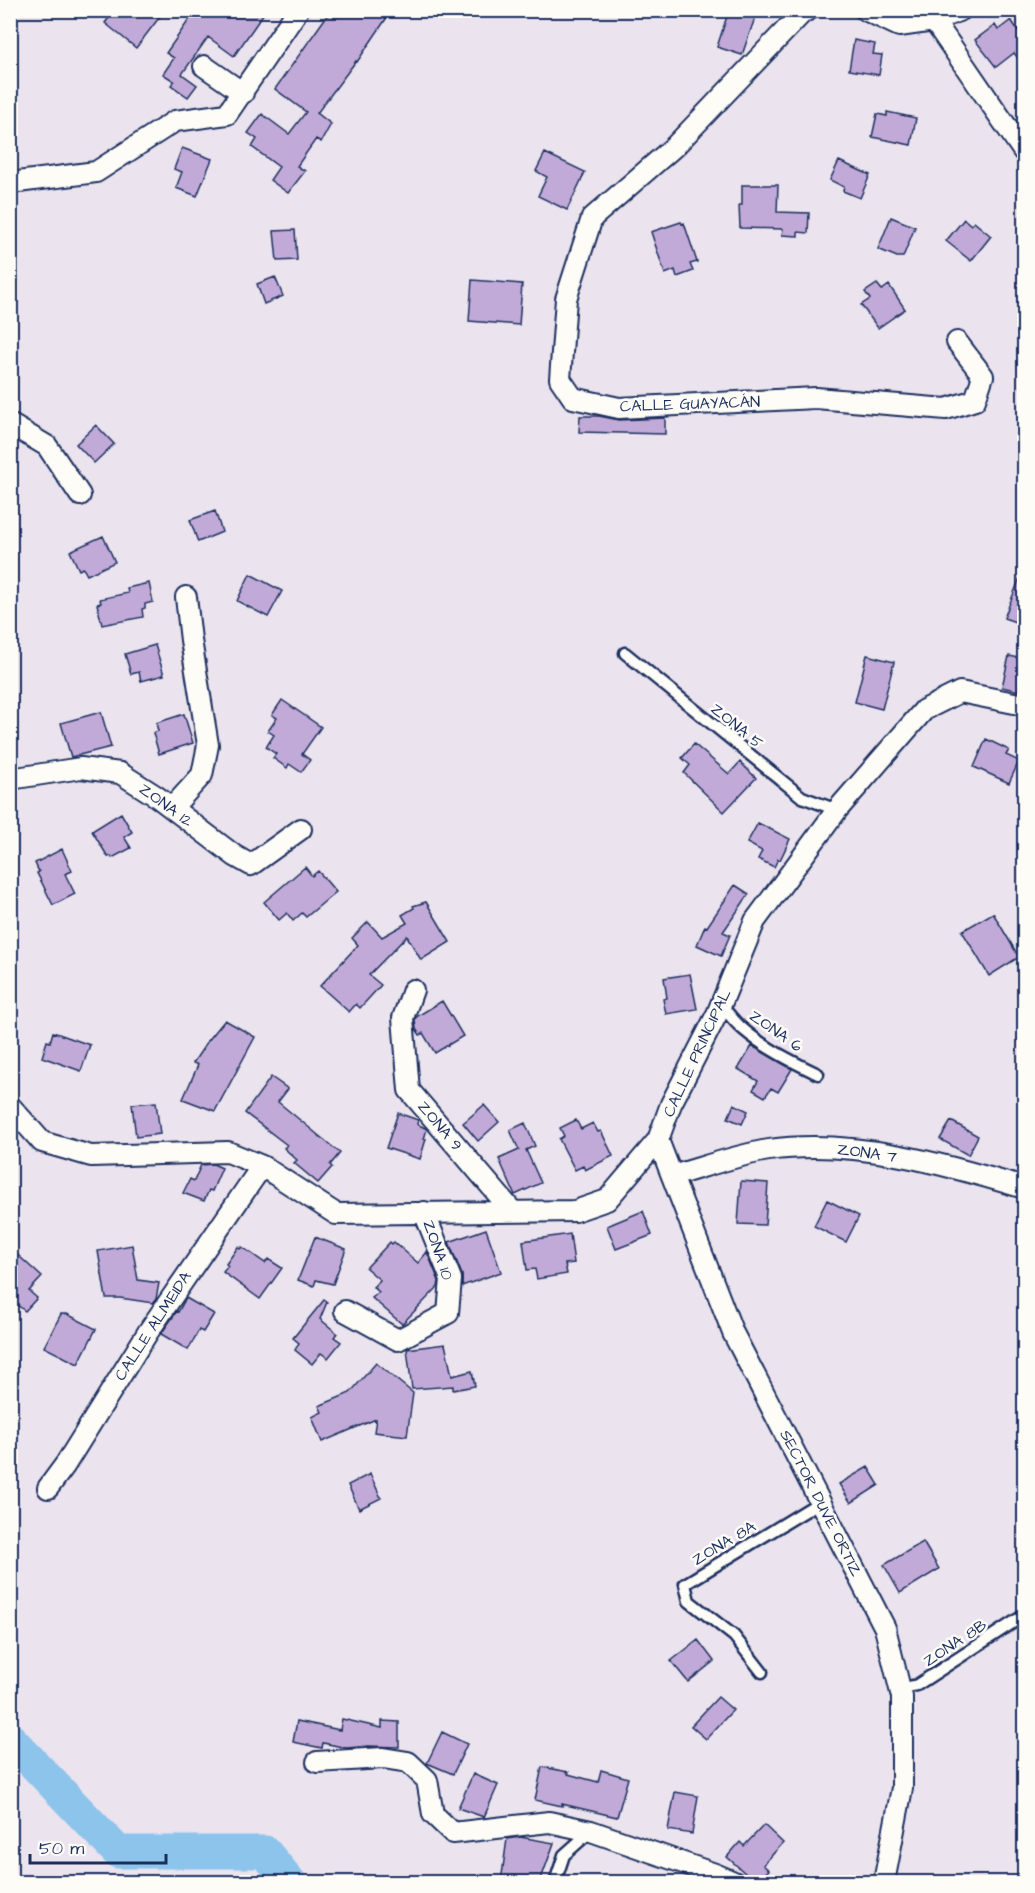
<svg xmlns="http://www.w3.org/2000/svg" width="1035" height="1893" font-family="'Architects Daughter',sans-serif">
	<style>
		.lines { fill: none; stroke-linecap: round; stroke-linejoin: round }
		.river { stroke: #8dc4eb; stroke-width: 33 }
		.building { fill: #c2aad8; stroke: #1b2f5e; stroke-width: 1.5 }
		.lane-casing { stroke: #1b2f5e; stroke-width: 15 }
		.street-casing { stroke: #1b2f5e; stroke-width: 24 }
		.lane { stroke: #fdfcf7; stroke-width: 10 }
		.street { stroke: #fdfcf7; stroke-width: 20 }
		.labels { text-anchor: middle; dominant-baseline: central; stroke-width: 5; stroke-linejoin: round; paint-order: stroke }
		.street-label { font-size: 16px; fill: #1b2f5e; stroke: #fdfcf7 }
	</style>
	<rect width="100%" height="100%" fill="#ebe3ee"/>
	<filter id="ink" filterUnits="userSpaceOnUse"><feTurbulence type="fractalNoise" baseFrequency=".0167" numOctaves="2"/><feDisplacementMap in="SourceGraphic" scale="12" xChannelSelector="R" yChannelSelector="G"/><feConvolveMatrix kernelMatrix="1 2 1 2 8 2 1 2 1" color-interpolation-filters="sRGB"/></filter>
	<g filter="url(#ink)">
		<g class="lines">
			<path class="river" d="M10 1739 118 1852H265L290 1882"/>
		</g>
		<path class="building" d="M115 10H165L136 48 105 23Z
			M196 10H266L234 56 208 37 182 74 197 85 188 97 171 85 174 81 163 74 174 58 166 53Z
			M331 10H392L357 62 356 61 317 113 331 124 321 142 316 139 297 166 305 171 288 193 270 180 279 167 252 147 257 139 248 133 262 114 289 134 306 112 275 89Z
			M729 10H743L756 15 742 55 717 47Z
			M1011 20 1024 39V66L1014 53 996 67 975 40 995 25 998 30Z
			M854 40 875 44 873 54 882 55 879 75 849 70Z
			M887 112 916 118 911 145 872 137 877 114 887 116Z
			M182 148 212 159 197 196 176 188 182 172 174 169Z
			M545 153 585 172 567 210 538 196 547 177 536 171Z
			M839 161 870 175 860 198 843 191 844 187 830 180Z
			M742 185H778L777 212 809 213 808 233 798 232V236L782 235 783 229 740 228 739 205H742Z
			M891 217 915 227 903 257H897L878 249Z
			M964 219 971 225 974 222 991 236 971 261 946 241Z
			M681 222 682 224 684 223 697 262 690 264 693 271 677 277 675 270 665 274 651 232Z
			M295 230 297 260 277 261 274 231Z
			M275 277 283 296 264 304 257 284Z
			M472 280 522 284 519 325 469 321Z
			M877 284 882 290 889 285 905 309 878 328 861 305 870 299 865 292Z
			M580 416H599L619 420 665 418V434L579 432Z
			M96 425 114 444 94 463 76 444Z
			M215 511 222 532 198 542 190 520Z
			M103 536 115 562 87 575 83 568 79 570 70 551Z
			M1023 570H1024V625L1004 618Z
			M250 574 282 591 268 617 237 601Z
			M149 583 153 602 145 604V608L142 609 143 617 102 625 97 604 101 603 100 599 128 593 127 588Z
			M155 645 164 675 141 681 139 672 131 674 125 654Z
			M867 655 894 662 882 709 855 702Z
			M1009 656 1024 659V692L1002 687Z
			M282 700 321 727 302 754 310 760 301 772 289 764 287 768 273 758 276 754 266 747 274 735 268 731 277 718 272 715Z
			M101 712 111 747 71 757 61 723Z
			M184 714 193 743 159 754 153 733 158 731 156 723Z
			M986 739 1009 750 1006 755 1019 761 1009 783 974 767Z
			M694 744 729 774 740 762 756 778 724 812 684 773 690 765 682 758Z
			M121 813 132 832 124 837 131 848 112 858 111 856 108 857 92 831Z
			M758 823 790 839 780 860 778 859 774 867 758 859 762 851 747 843Z
			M62 849 72 871 65 874 75 894 53 905 37 873 39 872 35 863Z
			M305 867 312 876 318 871 336 892 306 917 302 913 293 921 287 913 279 920 264 902Z
			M735 885 749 894 723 932 730 935 721 956 697 945 705 926 707 927Z
			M426 902 450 942 421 960 407 936 369 975 381 985 360 1008 356 1004 349 1012 320 986 358 945 352 938 368 922 382 937 407 923 402 915 414 908 413 906Z
			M993 913 1019 957 989 976 962 931Z
			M690 974 697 1009 666 1014 663 999 667 998 664 978Z
			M442 1001 463 1036 435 1053 423 1033 420 1035 416 1029 415 1020 416 1017Z
			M225 1020 255 1037 215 1111 183 1099 198 1065 193 1063 207 1042Z
			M53 1032 90 1045 81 1071 42 1057 47 1041 50 1042Z
			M752 1046 792 1069 778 1092 771 1088 765 1097 753 1090 758 1081 738 1069Z
			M271 1077 288 1089 278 1102 340 1153 330 1165 332 1167 318 1183 294 1163 297 1160 284 1148 287 1145 245 1113Z
			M156 1102 160 1134 136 1137 132 1104Z
			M734 1104 748 1111 742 1124 728 1118Z
			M484 1105 499 1122 478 1141 463 1123Z
			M398 1113 418 1120 417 1124 427 1129 424 1139H426L420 1159 386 1148Z
			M576 1120 581 1129 593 1123 598 1132 601 1131 613 1156 585 1170 583 1166 575 1170 559 1139 564 1136 560 1128Z
			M951 1121 978 1136 968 1155 940 1139Z
			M525 1123 535 1146 526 1150 541 1183 515 1195 499 1159 519 1150 510 1130Z
			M213 1164 222 1168 212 1191 209 1190 204 1201 183 1193 190 1179 194 1181 201 1165Z
			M741 1181 768 1183 765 1225 738 1224Z
			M827 1200 859 1216 846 1242 814 1226Z
			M643 1211 652 1235 616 1249 607 1226Z
			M486 1229 501 1272 462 1286V1275L449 1242Z
			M570 1234 574 1263 565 1264 567 1274 537 1279 535 1269 527 1270 523 1241Z
			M315 1237 346 1249 333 1284 316 1280 314 1286 298 1280Z
			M390 1242 392 1244 394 1242 418 1263 427 1252 439 1281 438 1287 402 1324 372 1298 379 1292 373 1287 380 1280 366 1268Z
			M132 1245 138 1280 159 1283 156 1299 153 1303 120 1298H106L98 1251Z
			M238 1247 240 1249 242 1247 265 1263 268 1259 282 1268 260 1299 223 1272 228 1266 226 1264Z
			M10 1248 42 1277 29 1291 37 1298 25 1311 10 1299Z
			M186 1298 214 1314 203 1332 199 1330 188 1350 161 1334 177 1311 178 1312Z
			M324 1300 327 1302 320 1319 337 1333 334 1337 341 1342 328 1358 321 1353 312 1364 295 1350 299 1343 293 1338Z
			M61 1314H67L96 1329 78 1364 44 1347Z
			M445 1344 452 1376 472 1371 475 1386 453 1390V1386L412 1389 407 1349Z
			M376 1363 413 1393 407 1436 374 1432 376 1419 322 1442 312 1417 322 1412 319 1406 350 1393Z
			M868 1467 879 1485 851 1503 839 1484Z
			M370 1474 381 1498 359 1509 348 1485Z
			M923 1542 939 1569 900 1593 884 1565Z
			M698 1640 714 1661 688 1682 671 1661Z
			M718 1697 733 1710 706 1739 691 1726Z
			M342 1719 382 1728V1721L399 1722V1747L368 1746 347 1748 323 1743 322 1748 293 1742 297 1721 340 1730Z
			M442 1732 467 1744 453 1774 427 1763Z
			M542 1767 569 1772 568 1774 598 1782 601 1770 628 1778 617 1817 562 1804V1806L535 1800Z
			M473 1774 498 1785 484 1817 458 1808Z
			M675 1792 698 1796 692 1834 668 1830Z
			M764 1825 783 1843 763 1865 769 1870 755 1882 727 1857 740 1842 744 1846Z
			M520 1837 554 1843 540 1882H501L507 1839Z"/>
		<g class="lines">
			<defs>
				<path id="lane" d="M625 653 802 797 837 810
					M721 1005C728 1013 735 1023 744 1030 765 1048 793 1062 818 1074
					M762 1672 734 1636 689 1601 685 1584 820 1502
					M900 1689 917 1685 1023 1616
					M555 1882 564 1855 591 1831"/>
				<path id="street" d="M808 10 803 12 675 146 592 218 566 299 560 379 573 398 619 408 816 398 946 409 975 400 983 376 957 342
					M865 10 899 26 934 21 961 10
					M932 10 934 21 1024 152
					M204 66 243 93
					M10 183 96 172 175 121 227 114 298 10
					M10 424 47 446 80 495
					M10 779 81 768 120 773 156 796 235 856 251 865 301 829
					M172 808 202 775 208 745 191 640 186 597
					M413 990 403 1018 409 1090 513 1212
					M10 1106 42 1142 91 1156 228 1152 262 1166 336 1214 575 1211 607 1200 658 1140 671 1104 717 1014 755 921 837 810 924 710 960 692 1024 705
					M658 1140 733 1333 885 1628 902 1697V1788L884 1882
					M672 1176C704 1167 737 1155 769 1150 853 1138 945 1164 1024 1188
					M345 1311 398 1340 448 1313 451 1279 424 1212
					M48 1488 65 1465 148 1332 262 1166
					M317 1762 383 1758 408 1762 427 1780 433 1814 453 1833 549 1822 591 1831 715 1874 734 1882"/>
			</defs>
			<use href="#lane" class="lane-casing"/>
			<use href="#street" class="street-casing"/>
			<use href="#lane" class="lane"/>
			<use href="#street" class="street"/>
		</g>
	</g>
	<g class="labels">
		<g class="street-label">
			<text transform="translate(690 404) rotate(-2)">CALLE GUAYACÁN</text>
			<text transform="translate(737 726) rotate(39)">ZONA 5</text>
			<text transform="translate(166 805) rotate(36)">ZONA 12</text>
			<text transform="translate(776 1031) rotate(35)">ZONA 6</text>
			<text transform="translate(697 1053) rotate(-65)">CALLE PRINCIPAL</text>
			<text transform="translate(440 1126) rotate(50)">ZONA 9</text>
			<text transform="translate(867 1153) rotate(8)">ZONA 7</text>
			<text transform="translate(438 1250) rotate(71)">ZONA 10</text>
			<text transform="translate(153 1326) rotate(-57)">CALLE ALMEIDA</text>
			<text transform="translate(821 1503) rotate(63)">SECTOR DUVE ORTIZ</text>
			<text transform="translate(724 1543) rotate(-31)">ZONA 8A</text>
			<text transform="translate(955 1643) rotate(-33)">ZONA 8B</text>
		</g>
	</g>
	<rect width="1035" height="1893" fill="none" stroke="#fdfcf7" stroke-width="36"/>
	<rect x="18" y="18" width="999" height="1857" fill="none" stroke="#1b2f5e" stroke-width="2" filter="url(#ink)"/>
	<path d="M30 1854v9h136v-9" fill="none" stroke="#1b2f5e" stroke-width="3"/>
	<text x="39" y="1854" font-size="18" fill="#1b2f5e" stroke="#fdfcf7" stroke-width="4.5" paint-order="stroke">50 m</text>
</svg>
